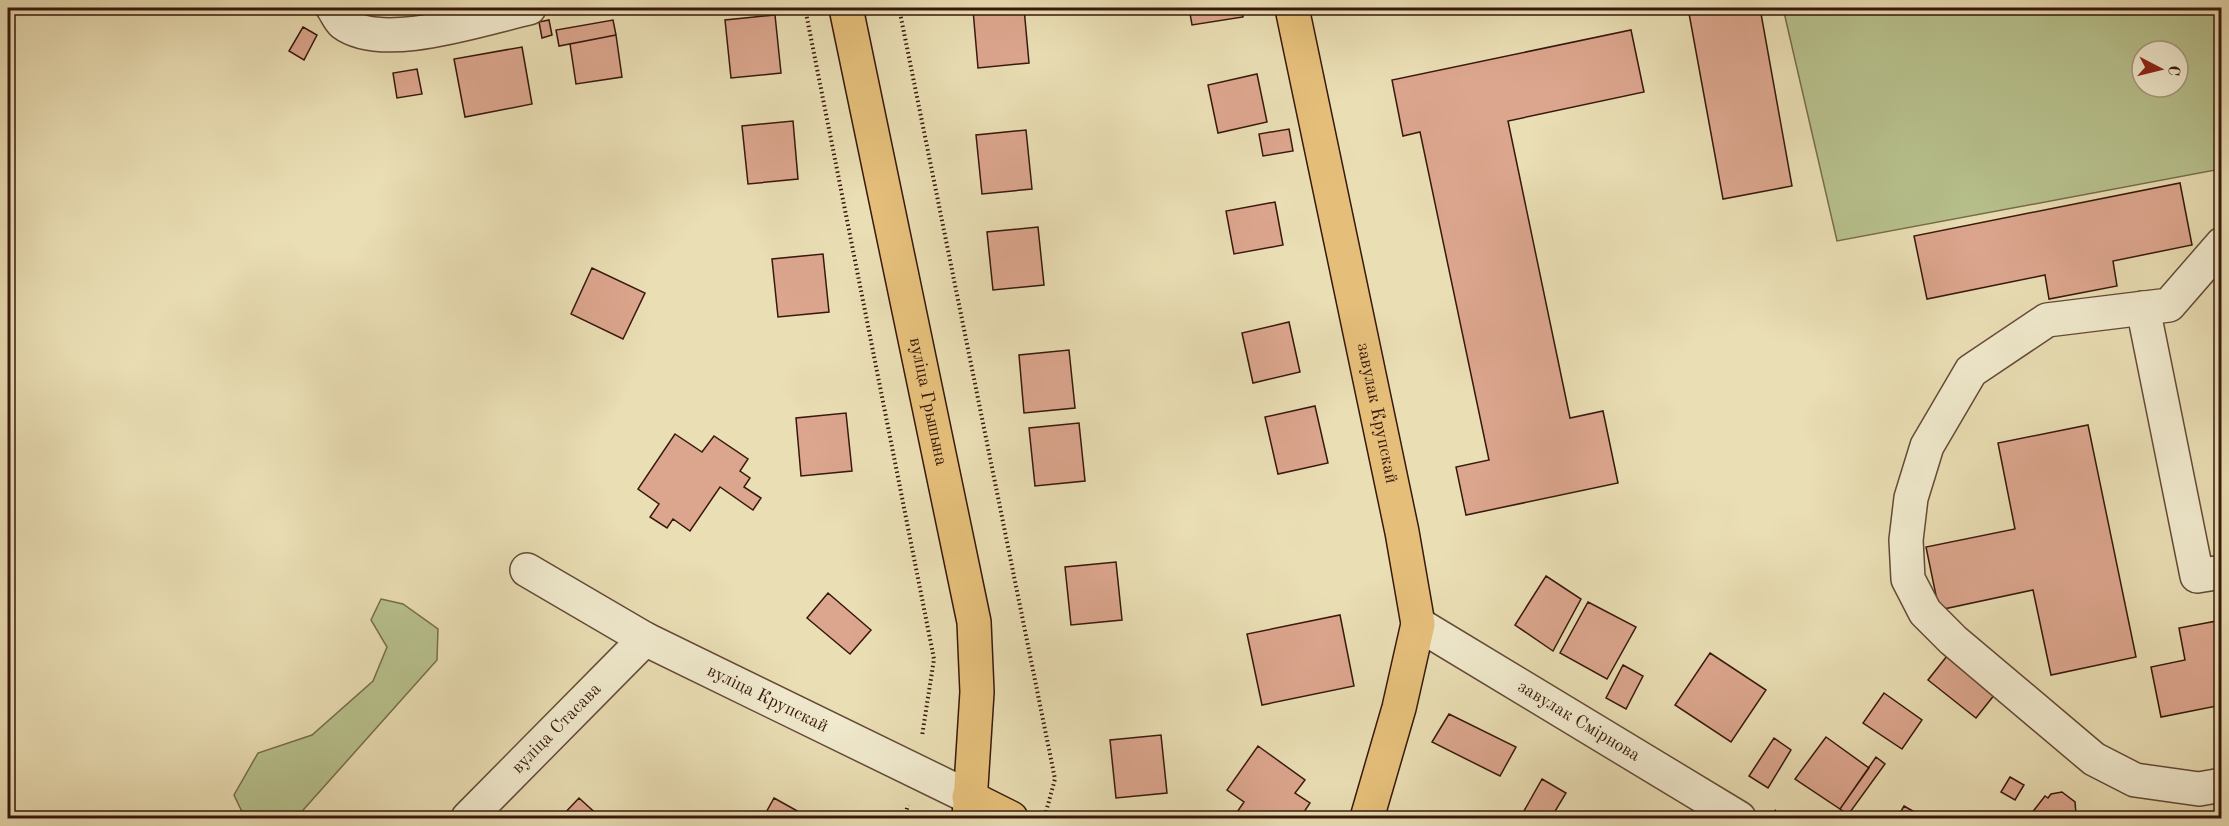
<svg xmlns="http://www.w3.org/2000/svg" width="2229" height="826" font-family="'Old Standard TT',serif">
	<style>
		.green { fill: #b7c18d; stroke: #776c4c; stroke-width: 1.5; fill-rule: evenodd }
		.building { fill: #dca68e; stroke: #37180c; stroke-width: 1.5 }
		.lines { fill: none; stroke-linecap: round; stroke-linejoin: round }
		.minor-casing { stroke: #644a36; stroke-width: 36 }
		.major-casing { stroke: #37180c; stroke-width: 36 }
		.path { stroke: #37180c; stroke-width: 4; stroke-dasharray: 1.5 3; stroke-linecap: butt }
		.minor { stroke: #f1eace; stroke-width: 33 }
		.major { stroke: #e5bf7a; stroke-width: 33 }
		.labels { text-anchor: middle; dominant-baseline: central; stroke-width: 6; stroke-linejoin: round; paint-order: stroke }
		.street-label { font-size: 18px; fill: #37180c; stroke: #f1eace }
	</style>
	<rect width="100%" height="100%" fill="#eadeb4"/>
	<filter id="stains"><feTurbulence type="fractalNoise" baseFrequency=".00333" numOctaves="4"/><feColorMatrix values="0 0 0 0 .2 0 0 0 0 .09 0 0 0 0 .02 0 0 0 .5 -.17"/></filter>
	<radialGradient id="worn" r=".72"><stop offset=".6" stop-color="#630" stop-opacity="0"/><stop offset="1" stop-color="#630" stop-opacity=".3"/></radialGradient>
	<path class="green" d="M1783 8H2221V169L1837 241ZM2142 51H2178V87H2142Z
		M381 599 403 604 438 629 437 660 296 818H245L234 795 258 753 312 735 373 681 387 647 371 620Z"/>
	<path class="building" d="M1000 8H1024L1029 63 978 68 973 10Z
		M1189 8H1241L1243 17 1192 25Z
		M1688 8H1760L1792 186 1723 199Z
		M775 15 781 73 731 78 725 20Z
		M549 20 552 35 542 38 539 22Z
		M613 20 616 35 559 46 556 30Z
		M303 27 317 35 304 60 289 51Z
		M1631 30 1644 92 1508 121 1570 418 1603 411 1618 483 1466 515 1456 467 1489 460 1420 132 1403 136 1392 80Z
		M616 35 622 77 576 84 570 44Z
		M522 47 532 104 465 117 454 59Z
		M417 69 422 94 397 98 393 73Z
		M1257 74 1267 122 1218 133 1208 85Z
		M793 121 798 179 748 184 742 126Z
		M1289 129 1293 151 1263 156 1259 134Z
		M1026 130 1032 189 982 194 976 135Z
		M2180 183 2192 245 2113 261 2117 286 2049 299 2045 275 1927 299 1914 236Z
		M1275 202 1283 245 1234 254 1226 211Z
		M1038 227 1044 285 993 290 987 232Z
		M823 254 829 312 778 317 772 259Z
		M592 268 645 293 623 339 571 314Z
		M1289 322 1300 372 1253 383 1242 333Z
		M1069 350 1075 408 1024 413 1019 355Z
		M1315 406 1328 463 1278 474 1265 417Z
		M846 413 852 471 801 476 796 418Z
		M1079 423 1085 481 1035 486 1029 428Z
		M2088 425 2136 657 2051 675 2033 590 1939 610 1926 547 2015 529 1998 443Z
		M675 434 702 452 714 436 748 459 740 471 750 478 744 487 761 498 753 510 720 487 690 531 673 519 667 528 650 517 659 504 638 489Z
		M1116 562 1122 620 1071 625 1065 567Z
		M1546 576 1581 599 1553 651 1515 625Z
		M828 593 871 630 850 654 807 618Z
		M1588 602 1636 627 1607 679 1560 653Z
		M1340 615 1354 686 1262 705 1247 634Z
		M2222 620V705L2161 717 2151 667 2185 660 2179 628Z
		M1710 653 1766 690 1731 742 1675 705Z
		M1947 656 1995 694 1976 718 1928 680Z
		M1623 665 1643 676 1626 709 1606 698Z
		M1884 693 1922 720 1902 749 1863 723Z
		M1449 714 1516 747 1500 776 1432 742Z
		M1161 735 1167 793 1116 798 1110 740Z
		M1826 737 1869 768 1840 809 1795 779Z
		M1774 738 1791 750 1768 788 1749 776Z
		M1258 746 1305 780 1295 793 1310 803 1300 818H1233L1244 802 1227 790Z
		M1876 757 1885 764 1848 815 1840 809Z
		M2010 777 2024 785 2015 800 2001 792Z
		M1542 779 1566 793 1551 818H1520Z
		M2062 792 2075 802 2076 814 2073 817 2075 818H2028L2045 796 2048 798 2051 794Z
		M579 798 601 818H560Z
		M774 798 810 818H763Z
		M1904 806 1925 818H1897Z"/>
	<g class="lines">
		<defs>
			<g id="minor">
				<path d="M333 8C336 12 339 20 343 23 383 53 483 18 529 8"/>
				<path d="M2222 244 2169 305 2047 320 1971 371 1927 446 1911 498 1906 540 1908 579 1925 612 1953 640 2094 759 2135 780 2199 789 2222 785"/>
				<path d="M2143 308 2197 576 2222 572"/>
				<path id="s1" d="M527 570 645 639 969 797"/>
				<path id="s2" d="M1418 624 1739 818"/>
				<path id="s3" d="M468 818 645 639"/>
			</g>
			<g id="major">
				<path id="s4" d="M846 8 974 622 977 692 969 818"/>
				<path id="s5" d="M1292 8 1402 532 1418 624 1399 708 1367 818"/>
				<path d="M969 797 1011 818"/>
			</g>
		</defs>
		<use href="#minor" class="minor-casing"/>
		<use href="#major" class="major-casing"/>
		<path class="path" d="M805 8 934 659 922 736
			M899 8 1055 779 1046 812
			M1774 811 1786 818
			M904 818 908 805"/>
		<use href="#minor" class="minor"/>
		<use href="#major" class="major"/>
	</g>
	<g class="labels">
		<g class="street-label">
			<text stroke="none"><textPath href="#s4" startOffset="402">вуліца Грышына</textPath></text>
			<text stroke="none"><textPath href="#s5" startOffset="414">завулак Крупскай</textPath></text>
			<text stroke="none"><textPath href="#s1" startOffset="273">вуліца Крупскай</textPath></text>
			<text stroke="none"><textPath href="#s2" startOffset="188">завулак Смірнова</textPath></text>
			<text stroke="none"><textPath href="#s3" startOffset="126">вуліца Стасава</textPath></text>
		</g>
	</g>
	<rect width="2229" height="826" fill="none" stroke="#eadeb4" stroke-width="30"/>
	<rect x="9" y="9" width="2211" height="808" fill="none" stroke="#37180c" stroke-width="3"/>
	<rect x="15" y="15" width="2199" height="796" fill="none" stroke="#37180c" stroke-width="1.5"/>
	<g transform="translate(2160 69) rotate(97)"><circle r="28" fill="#f1eace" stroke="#a79680" stroke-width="1.5"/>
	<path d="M0-4.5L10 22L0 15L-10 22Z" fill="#8f2418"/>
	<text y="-9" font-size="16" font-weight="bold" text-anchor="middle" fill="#37180c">С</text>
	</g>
	<rect width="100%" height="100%" filter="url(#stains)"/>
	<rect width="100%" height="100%" fill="url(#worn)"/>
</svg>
